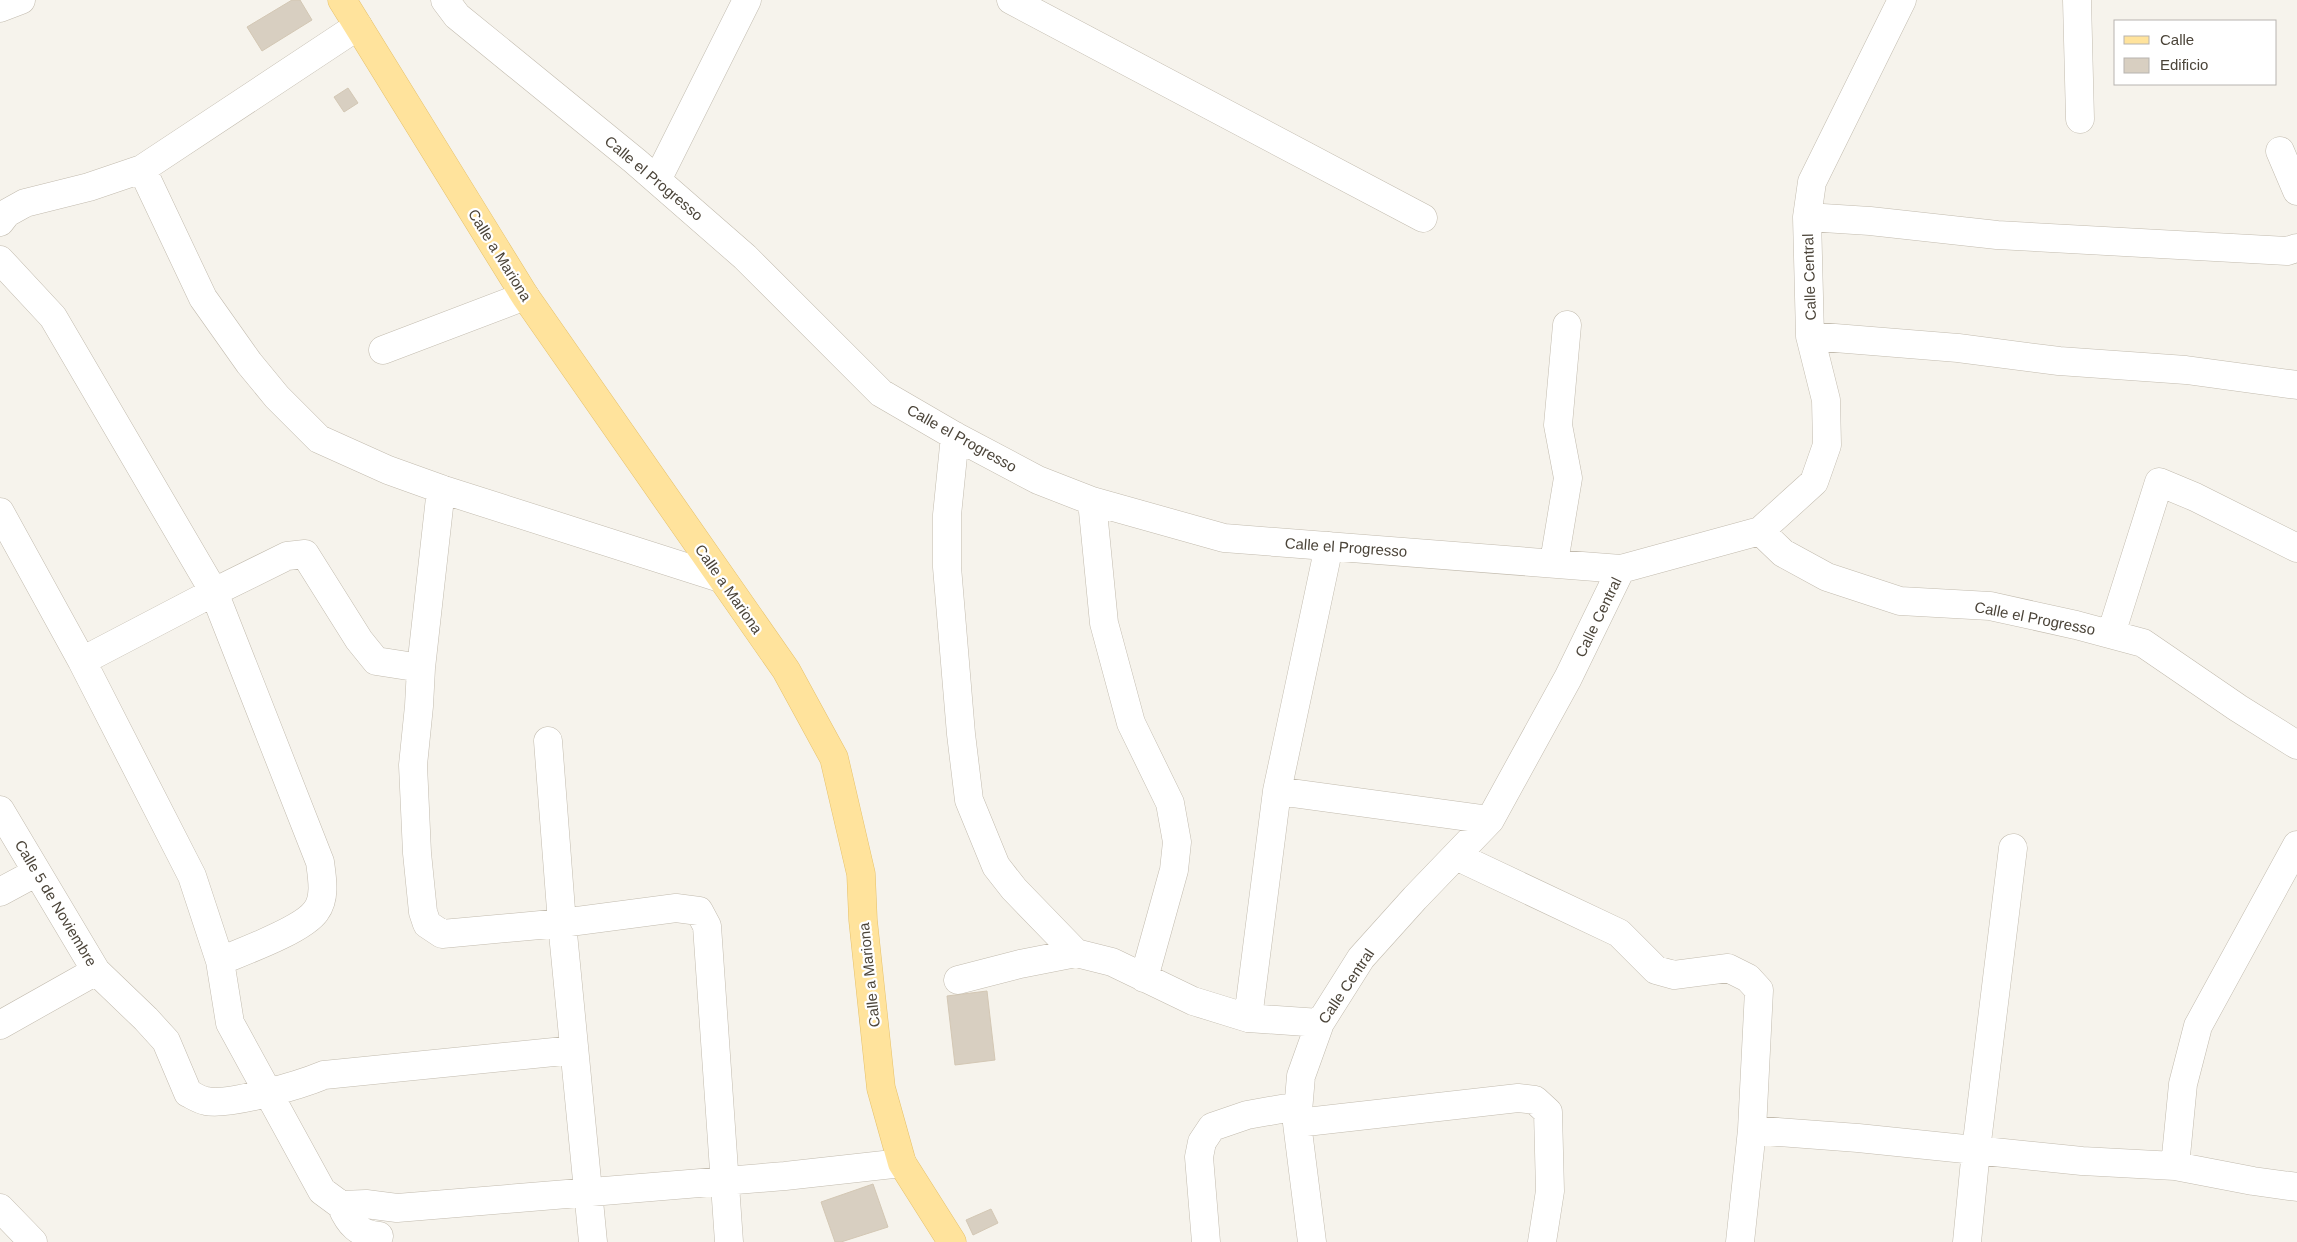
<svg xmlns="http://www.w3.org/2000/svg" width="2297" height="1242" font-family="Helvetica,sans-serif">
	<style>
		.building { fill: #d8cfc1; stroke: #d3c7b4 }
		.lines { fill: none; stroke-linecap: round; stroke-linejoin: round }
		.minor-casing { stroke: #c2bbae; stroke-width: 29 }
		.major-casing { stroke: #e6c16a; stroke-width: 29 }
		.minor { stroke: #fff; stroke-width: 28 }
		.major { stroke: #ffe39c; stroke-width: 28 }
		.labels { text-anchor: middle; dominant-baseline: central; stroke-width: 4.5; stroke-linejoin: round; paint-order: stroke }
		.street-label { font-size: 15px; fill: #4b4439; stroke: #fff }
	</style>
	<rect width="100%" height="100%" fill="#f6f3ec"/>
	<path class="building" d="M292 0H300L312 20 262 51 247 27Z
		M348 88 358 103 344 112 334 97Z
		M987 991 995 1060 955 1065 947 996Z
		M873 1184 888 1227 841 1242H835L821 1202Z
		M991 1209 998 1223 973 1235 966 1220Z"/>
	<g class="lines">
		<defs>
			<path id="minor" d="M445 0 457 16 635 161 745 257 881 393 955 436 1038 480 1092 501 1224 538 1621 569
				M1011 0 1423 218
				M2077 0 2080 119
				M0 8 21 0
				M2280 151 2297 191
				M142 169 203 298 249 363 277 397 319 439 388 470 441 489 720 578
				M657 180 747 0
				M1807 217 1870 221 1997 235 2287 251 2297 248
				M0 222 7 213 25 203 89 187 142 169 358 26
				M0 260 53 317 214 592 320 862C322 877 326 898 316 911 303 930 244 951 220 961
				M1810 336 1958 348 2059 361 2186 370 2297 385
				M383 350 525 296
				M955 436 947 515V567L961 734 969 800 996 866 1014 889 1076 953
				M441 489 421 668 419 706 413 765 417 853 423 912 427 924 442 934 562 923 676 908 699 911 707 926 729 1242
				M1092 501 1104 623 1131 723 1170 803 1177 842 1174 870 1144 978
				M0 512 82 661 192 876 220 961 230 1023 322 1191 341 1205 366 1204 397 1208 785 1176 902 1163
				M1760 531 1783 553 1827 577 1900 601 1990 606 2076 625 2143 643 2238 708 2297 745
				M1554 562 1568 478 1558 425 1567 325
				M2111 634 2159 482 2195 497 2297 548
				M82 661 214 592 287 556 305 554 359 640 376 661 421 668
				M548 741 562 923 593 1242
				M1277 791 1329 546
				M0 810 96 971 146 1019 166 1041 188 1093C194 1096 200 1100 206 1101 229 1106 300 1085 324 1075L574 1050
				M1456 856 1619 933 1656 970 1674 975 1728 968 1748 978 1759 990 1752 1130 1740 1242
				M0 892 37 872
				M958 980 1020 964 1076 953 1112 962 1193 1001 1248 1018 1320 1023
				M1248 1018 1277 791 1490 820
				M0 1025 96 971
				M1297 1123 1518 1098 1535 1100 1548 1112 1550 1191 1542 1242
				M1752 1130 1858 1138 2082 1161 2175 1166 2253 1181 2297 1187
				M2175 1166 2183 1084 2198 1026 2297 845
				M341 1205C349 1224 358 1234 379 1236
				M0 1208 33 1242
				M1206 1242 1199 1157 1202 1142 1212 1127 1247 1115 1298 1106
				M1312 1242 1297 1123 1301 1076 1320 1023 1361 958 1415 898 1490 820 1568 678 1621 569 1760 531 1814 482 1827 445 1826 400 1810 336 1807 217 1812 182 1902 0
				M1967 1242 1976 1150 2013 848"/>
			<path id="major" d="M342 0 525 296 786 670 834 758 861 874 863 920 881 1088 902 1163 952 1242"/>
		</defs>
		<use href="#minor" class="minor-casing"/>
		<use href="#major" class="major-casing"/>
		<use href="#minor" class="minor"/>
		<use href="#major" class="major"/>
	</g>
	<g class="labels">
		<g class="street-label">
			<text transform="translate(654 178) rotate(40)">Calle el Progresso</text>
			<text transform="translate(500 255) rotate(58)">Calle a Mariona</text>
			<text transform="translate(1809 277) rotate(-92)">Calle Central</text>
			<text transform="translate(962 438) rotate(29)">Calle el Progresso</text>
			<text transform="translate(1346 547) rotate(4)">Calle el Progresso</text>
			<text transform="translate(729 589) rotate(55)">Calle a Mariona</text>
			<text transform="translate(1598 617) rotate(-64)">Calle Central</text>
			<text transform="translate(2035 618) rotate(11)">Calle el Progresso</text>
			<text transform="translate(56 903) rotate(59)">Calle 5 de Noviembre</text>
			<text transform="translate(869 975) rotate(-96)">Calle a Mariona</text>
			<text transform="translate(1346 986) rotate(-56)">Calle Central</text>
		</g>
	</g>
	<rect x="2114" y="20" width="162" height="65" fill="#ffffff" stroke="#b7b4b0"/>
	<rect x="2124" y="36" width="25" height="8" fill="#ffe39c" stroke="#b7b4b0"/>
	<text x="2160" y="45" font-size="15" fill="#4b4439">Calle</text>
	<rect x="2124" y="58" width="25" height="15" fill="#d8cfc1" stroke="#b7b4b0"/>
	<text x="2160" y="70" font-size="15" fill="#4b4439">Edificio</text>
</svg>
